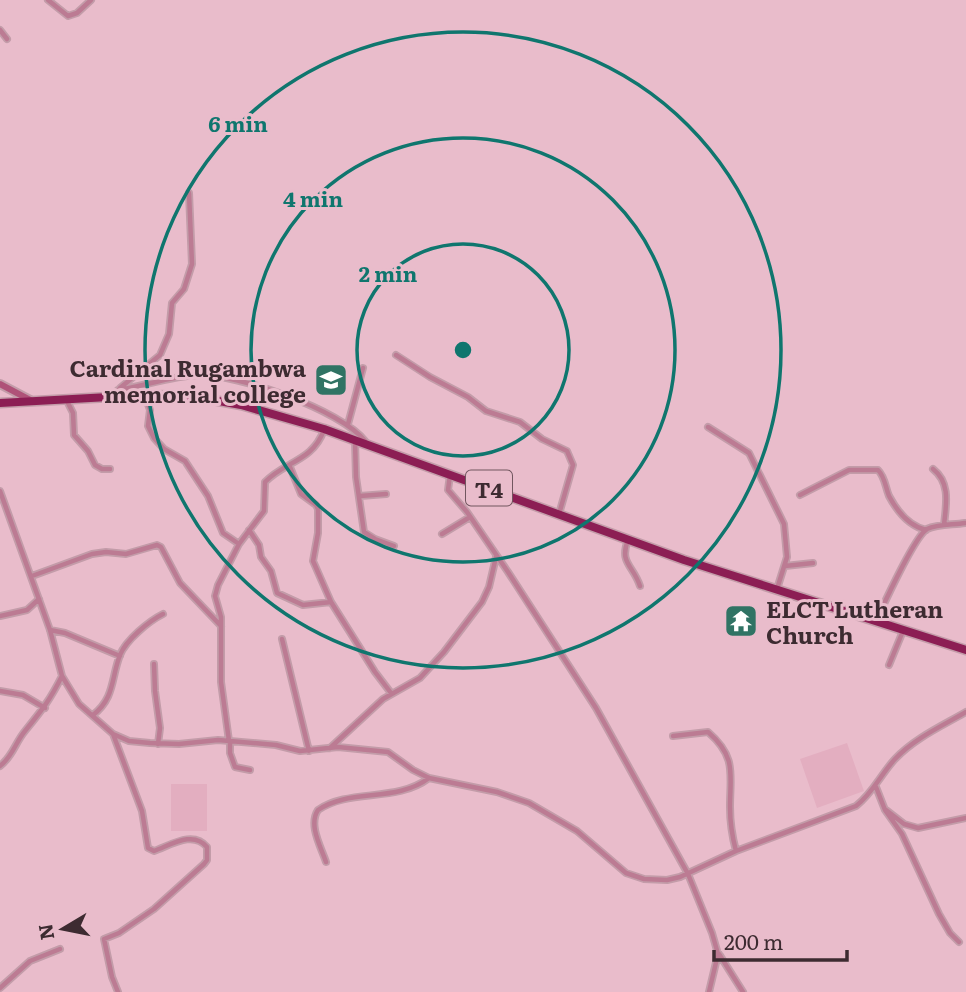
<svg xmlns="http://www.w3.org/2000/svg" width="966" height="992" font-family="Literata,serif">
	<style>
		.built { fill: #e3aec0 }
		.lines { fill: none; stroke-linecap: round; stroke-linejoin: round }
		.street-casing { stroke: #c39ca9; stroke-width: 8 }
		.secondary-casing { stroke: #c39ca9; stroke-width: 10 }
		.highway-casing { stroke: #c39ca9; stroke-width: 11 }
		.street { stroke: #bc7b93; stroke-width: 4.5 }
		.secondary { stroke: #af5278; stroke-width: 6 }
		.highway { stroke: #8c1e54; stroke-width: 8 }
		.ring { fill: none; stroke: #0f766e; stroke-width: 3.5 }
		.labels { text-anchor: middle; dominant-baseline: central; stroke-width: 6; stroke-linejoin: round; paint-order: stroke }
		.shield { fill: #e9bccb; stroke: #71565f; stroke-width: 2 }
		.shield-label { font-size: 21px; font-weight: bold; fill: #3d2b31 }
		.poi-label { font-size: 23px; font-weight: bold; fill: #3d2b31; stroke: #e9bccb; text-anchor: end }
		.centre { fill: #0f766e; stroke: #e9bccb; stroke-width: 3.5 }
		.ring-label { font-size: 21px; text-anchor: middle; font-weight: bold; fill: #0f766e; stroke: #e9bccb; stroke-width: 6; stroke-linejoin: round; paint-order: stroke }
	</style>
	<rect width="100%" height="100%" fill="#e9bccb"/>
	<path class="built" d="M847 743 864 791 817 808 800 759Z
		M171 784H207V831H171Z"/>
	<g class="lines">
		<defs>
			<path id="street" d="M48 0 68 16 77 13 91 0
				M0 30 7 39
				M396 355 430 377 468 397 486 411 520 422 542 439 567 451 573 465 559 514
				M120 388 160 355 169 334 172 303 184 289 192 264 189 193
				M118 390C145 386 171 376 198 375 238 374 341 410 365 441
				M145 396 150 410 148 426 154 438 164 449 185 461 208 496 223 533 239 544
				M67 401 73 413 74 435 88 451 95 465 102 469H110
				M348 424 363 368
				M708 427 749 453 784 524 787 557 777 589
				M355 441 356 477 364 532 375 539 394 546
				M290 467 301 494 316 505 318 509V533L313 561 331 602 375 672 391 693
				M933 469C951 483 946 505 944 525
				M450 475 448 490 467 512 508 572 596 708 688 874 712 933 718 954 709 992
				M0 491 50 630 62 676 79 704 113 734 142 811 148 848 154 851C171 845 193 830 207 847V860L204 864 154 909 119 933 104 939 112 977 118 992
				M800 495 849 470H878C885 477 885 486 889 496 897 511 909 526 926 530
				M360 496 386 494
				M249 530 259 545 261 557 271 571 277 593 303 605 331 602
				M442 534 470 517
				M628 540C619 563 633 565 640 586
				M785 566 813 563
				M32 576 92 554 106 552 126 554 157 545 161 547 180 583 221 626
				M0 616 27 610 39 599
				M876 621C884 604 914 537 927 529 938 524 953 525 965 523
				M50 630 65 633 120 656
				M282 639 309 751
				M154 664 155 691 160 728 158 744
				M889 665 903 631
				M0 691 23 695 45 708
				M93 715C115 698 111 678 120 655 126 640 149 621 163 614
				M113 734 129 741 150 743 179 744 218 740 276 745 300 751 338 747 388 752 413 770 429 778 497 792 529 803 577 831 626 873 644 879 667 880 680 877 736 851 856 806C873 793 881 774 895 759 915 738 942 726 966 712
				M673 736 708 732C737 757 730 774 730 807 730 823 732 836 736 851
				M229 741 221 682V617L215 596 218 585 239 544 264 511 265 482C285 461 312 462 324 430
				M230 741V753L235 767 250 770
				M330 748 383 699 420 678 444 652 482 602 489 587 496 557
				M0 766C13 756 15 743 25 731 42 710 50 700 62 676
				M876 787 885 810 902 834 939 914 950 933 959 942
				M886 810 904 824 918 828 966 818
				M326 862C321 847 308 825 318 810 350 788 396 803 429 778
				M719 954 743 992
				M0 988 30 961 60 949"/>
			<path id="secondary" d="M0 384 32 401"/>
			<path id="highway" d="M0 403 145 395 191 396 241 405 324 429 684 560 966 650"/>
		</defs>
		<use href="#street" class="street-casing"/>
		<use href="#secondary" class="secondary-casing"/>
		<use href="#highway" class="highway-casing"/>
		<use href="#street" class="street"/>
		<use href="#secondary" class="secondary"/>
		<use href="#highway" class="highway"/>
	</g>
	<g class="ring">
		<circle cx="463" cy="350" r="106"/>
		<circle cx="463" cy="350" r="212"/>
		<circle cx="463" cy="350" r="318"/>
	</g>
	<defs>
		<symbol id="university-square" viewBox="-11 -11 22 22"><rect x="-9" y="-9" width="18" height="18" rx="4" fill="#307364" stroke="#e9bccb"/><path d="M0-5L7-2L0 1L-7-2ZM-4 1L0 2.5L4 1V4Q0 6-4 4Z" fill="#fff"/></symbol>
		<symbol id="temple-square" viewBox="-11 -11 22 22"><rect x="-9" y="-9" width="18" height="18" rx="4" fill="#307364" stroke="#e9bccb"/><path d="M0-6L5-2H3V0L6.5 2.5H4V6H1.5V3h-3V6H-4V2.5H-6.5L-3 0V-2H-5Z" fill="#fff"/></symbol>
	</defs>
	<g fill-rule="evenodd">
		<use href="#university-square" x="312" y="361" width="38" height="38"/>
		<use href="#temple-square" x="722" y="602" width="38" height="38"/>
	</g>
	<g class="labels">
		<rect class="shield" x="466" y="470.5" width="46" height="35" rx="5"/>
		<g class="shield-label">
			<text x="489" y="488">T4</text>
		</g>
		<g class="poi-label">
			<text x="306" y="367">Cardinal Rugambwa<tspan x="306" dy="26">memorial college</tspan></text>
			<text x="766" y="608" text-anchor="start">ELCT Lutheran<tspan x="766" dy="26">Church</tspan></text>
		</g>
	</g>
	<circle cx="463" cy="350" r="10" class="centre"/>
	<g class="ring-label">
		<text x="238" y="132">6 min</text>
		<text x="313" y="207">4 min</text>
		<text x="388" y="282">2 min</text>
	</g>
	<g transform="translate(63 929) rotate(260)" stroke="#e9bccb" stroke-width="5" paint-order="stroke">
	<path d="M0-5L12 26L0 18L-12 26Z" fill="#3d2b31"/>
	<text y="-10" font-size="19" font-weight="bold" text-anchor="middle" fill="#3d2b31">N</text>
	</g>
	<path d="M714 950v10h133v-10" fill="none" stroke="#3d2b31" stroke-width="3.5"/>
	<text x="724" y="950" font-size="21" fill="#3d2b31" stroke="#e9bccb" stroke-width="5" paint-order="stroke">200 m</text>
</svg>
